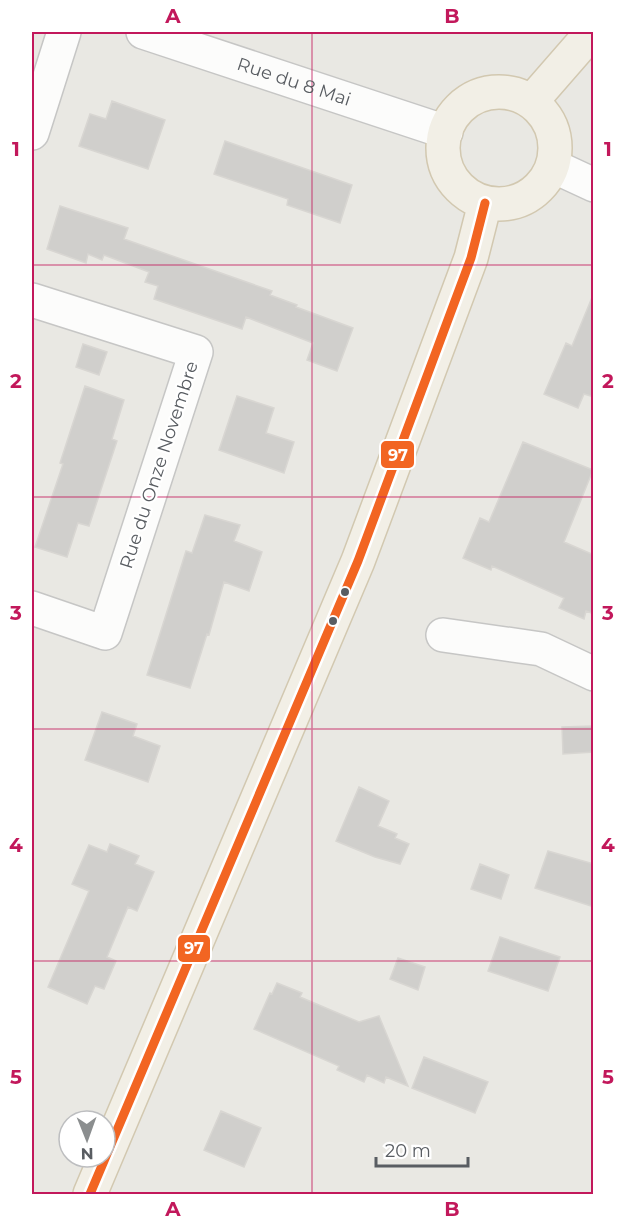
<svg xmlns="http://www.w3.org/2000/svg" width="625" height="1226" font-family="Montserrat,sans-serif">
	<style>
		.building { fill: #d0cfcc; stroke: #d8d6d2; stroke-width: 1.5 }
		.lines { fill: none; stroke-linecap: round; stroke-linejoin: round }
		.minor-casing { stroke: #c6c6c5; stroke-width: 36 }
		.major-casing { stroke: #d2c8b0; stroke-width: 36 }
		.minor { stroke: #fcfcfb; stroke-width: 33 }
		.major { stroke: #f2efe6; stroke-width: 33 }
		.bus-1-casing { stroke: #fff; stroke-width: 14 }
		.bus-1 { stroke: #f26522; stroke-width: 9 }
		.grid { fill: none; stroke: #c2185b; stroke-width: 1.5; stroke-opacity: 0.55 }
		.bus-dot { fill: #595d62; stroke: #fff; stroke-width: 2 }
		.labels { text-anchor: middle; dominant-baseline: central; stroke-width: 4.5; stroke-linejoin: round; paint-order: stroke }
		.street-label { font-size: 18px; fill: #595d62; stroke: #fff }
		.line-badge { stroke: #fff; stroke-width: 2 }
		.badge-label { font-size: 16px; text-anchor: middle; font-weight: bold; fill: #fff }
		.neatline { fill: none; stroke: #c2185b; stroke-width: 2 }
		.grid-label { font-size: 20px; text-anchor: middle; font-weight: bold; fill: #c2185b }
	</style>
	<rect width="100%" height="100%" fill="#e9e8e3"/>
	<path class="building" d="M112 101 165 120 148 169 79 146 90 114 106 119Z
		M225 141 352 185 340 223 287 205 288 199 214 174Z
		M60 206 128 228 124 239 272 291 270 295 297 305 296 307 353 328 337 371 307 360 313 343 246 317 242 329 154 299 158 286 145 282 149 272 104 255 102 260 88 254 86 263 47 249Z
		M593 295 594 397 584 394 578 408 544 394 566 343 572 346Z
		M83 344 107 352 99 375 76 367Z
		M85 386 124 400 112 439 117 441 89 526 78 523 67 557 35 547 63 464 60 463Z
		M237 396 274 408 266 433 294 442 284 473 219 450Z
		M523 442 593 470 564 542 594 555V614L586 611 584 619 559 608 564 598 492 566 491 570 463 558 480 518 489 522Z
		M205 515 240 525 234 541 262 552 249 591 224 582 209 635 207 634 190 688 147 675 186 551 192 553Z
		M102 712 137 724 133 736 160 746 148 782 85 760Z
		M594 726V752L563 754 562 727Z
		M359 787 389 801 378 826 397 834 395 838 409 844 400 864 375 857 336 841Z
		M110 844 139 856 135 864 154 872 137 911 128 907 107 957 116 961 104 989 95 986 87 1004 48 987 89 891 72 884 89 845 107 852Z
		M548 851 594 864V907L535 888Z
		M480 864 509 875 501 899 471 889Z
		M500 937 560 957 548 991 488 971Z
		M398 958 425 967 418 990 390 979Z
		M277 983 302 993 300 997 359 1022 379 1016 408 1086 386 1077 384 1083 367 1075 364 1082 337 1070 339 1066 254 1029 270 993 272 994Z
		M424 1057 488 1082 475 1113 412 1088Z
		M221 1111 261 1128 244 1167 204 1150Z"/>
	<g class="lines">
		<defs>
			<g id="minor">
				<path id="s1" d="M143 32 446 132"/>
				<path d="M32 133 64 32"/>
				<path d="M553 166 594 185"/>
				<path d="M32 300 196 352 105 633 32 608"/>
				<path d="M443 635 541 649 594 674"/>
			</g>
			<path id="major" d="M443 148a56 56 0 1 1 112 0a56 56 0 1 1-112 0Z
				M531 102 592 32
				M90 1194 358 561 471 258 485 203"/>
		</defs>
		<use href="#minor" class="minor-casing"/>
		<use href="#major" class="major-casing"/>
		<use href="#minor" class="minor"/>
		<use href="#major" class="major"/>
		<defs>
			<path id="bus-1" d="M90 1194 358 561 471 258 485 203"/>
		</defs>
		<use href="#bus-1" class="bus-1-casing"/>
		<use href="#bus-1" class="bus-1"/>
	</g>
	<path class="grid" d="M312 32V1194M32 265H594M32 497H594M32 729H594M32 961H594"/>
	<g class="bus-dot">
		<circle cx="345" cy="592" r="5"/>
		<circle cx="333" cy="621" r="5"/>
	</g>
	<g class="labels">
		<g class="street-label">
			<text stroke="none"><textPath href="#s1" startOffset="159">Rue du 8 Mai</textPath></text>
			<text transform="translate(159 465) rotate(-72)">Rue du Onze Novembre</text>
		</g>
	</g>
	<g class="line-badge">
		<rect x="380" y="440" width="35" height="29" rx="6" fill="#f26522"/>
		<rect x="177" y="934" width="34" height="29" rx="6" fill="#f26522"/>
	</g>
	<g class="badge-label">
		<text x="398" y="461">97</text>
		<text x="194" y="954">97</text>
	</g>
	<rect width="625" height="1226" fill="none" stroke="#ffffff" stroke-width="66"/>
	<g transform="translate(87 1139) rotate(179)"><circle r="28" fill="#ffffff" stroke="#bdbec0" stroke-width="1.5"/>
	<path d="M0-4.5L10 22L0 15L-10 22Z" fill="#8b8e8f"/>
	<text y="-9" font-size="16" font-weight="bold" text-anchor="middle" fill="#595d62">N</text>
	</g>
	<path d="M376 1157v9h92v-9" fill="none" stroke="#595d62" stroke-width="3"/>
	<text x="385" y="1157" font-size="18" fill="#595d62" stroke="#ffffff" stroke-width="4.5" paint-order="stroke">20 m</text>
	<rect x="33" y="33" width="559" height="1160" class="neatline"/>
	<g class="grid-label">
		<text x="173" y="23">A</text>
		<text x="452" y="23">B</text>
		<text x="16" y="156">1</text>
		<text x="608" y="156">1</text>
		<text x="16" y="388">2</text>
		<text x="608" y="388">2</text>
		<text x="16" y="620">3</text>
		<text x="608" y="620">3</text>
		<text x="16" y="852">4</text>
		<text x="608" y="852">4</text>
		<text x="16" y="1084">5</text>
		<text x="608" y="1084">5</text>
		<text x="173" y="1216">A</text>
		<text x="452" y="1216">B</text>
	</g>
</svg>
